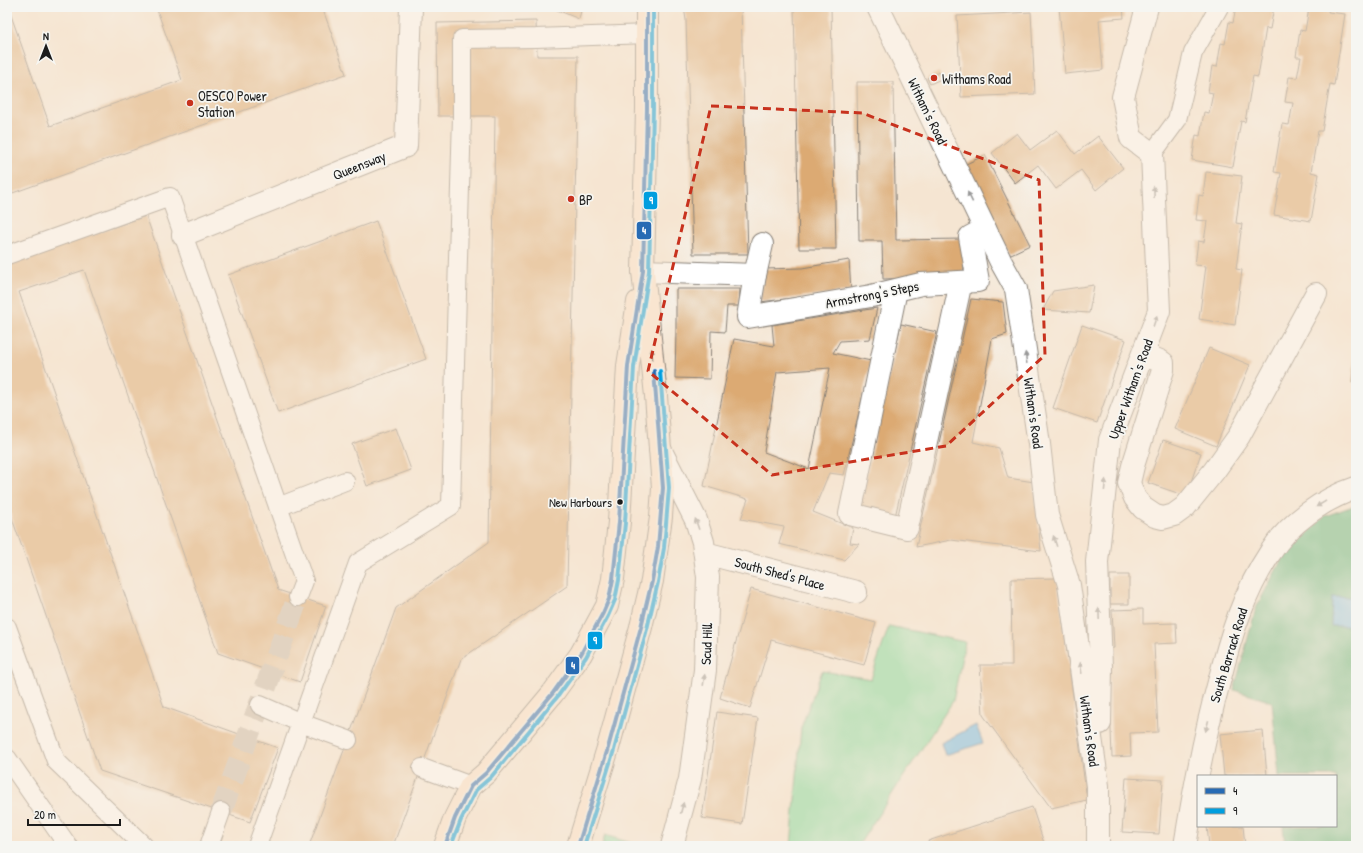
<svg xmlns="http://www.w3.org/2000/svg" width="1363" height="853" font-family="'Patrick Hand',sans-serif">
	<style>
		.green { fill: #81dba0; stroke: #4e7c5e }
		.forest { fill: #68bb86; stroke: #426c51 }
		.water { fill: #71bdea; stroke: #466c83 }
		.building { fill: #dcaa73; fill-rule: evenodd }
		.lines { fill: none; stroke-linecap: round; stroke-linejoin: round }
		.minor-tunnel { stroke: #cabdae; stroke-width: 22; stroke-dasharray: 22 11; stroke-linecap: butt }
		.service-casing { stroke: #888077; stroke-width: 20 }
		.pedestrian-casing { stroke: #888077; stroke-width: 24 }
		.minor-casing { stroke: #888077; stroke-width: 24 }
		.secondary-casing { stroke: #888077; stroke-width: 24 }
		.service { stroke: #fff; stroke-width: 18 }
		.pedestrian { stroke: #fff; stroke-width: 22 }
		.minor { stroke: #fff; stroke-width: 22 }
		.secondary { stroke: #fce5cf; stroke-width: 22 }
		.bus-1-casing { stroke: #f6f6f2; stroke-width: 7 }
		.bus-2-casing { stroke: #f6f6f2; stroke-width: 7 }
		.bus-1 { stroke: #276bb4; stroke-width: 4 }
		.bus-2 { stroke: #009edf; stroke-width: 4 }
		.oneway { fill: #999 }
		.oneway2 { fill: #978b7e }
		.marked { fill: none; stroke: #c8321e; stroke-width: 3; stroke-dasharray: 8 5; stroke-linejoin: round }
		.poi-dot { fill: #c8321e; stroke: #f6f6f2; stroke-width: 1.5 }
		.bus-dot { fill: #1c1c1c; stroke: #f6f6f2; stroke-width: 1.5 }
		.labels { text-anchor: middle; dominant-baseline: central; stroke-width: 3.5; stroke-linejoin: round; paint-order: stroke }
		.bus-label { font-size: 13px; fill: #1c1c1c; stroke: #f6f6f2; text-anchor: end }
		.poi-label { font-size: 14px; fill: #1c1c1c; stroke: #f6f6f2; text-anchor: start }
		.street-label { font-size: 14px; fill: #1c1c1c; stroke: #f6f6f2 }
		.line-badge { stroke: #f6f6f2; stroke-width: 1.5 }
		.badge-label { font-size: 11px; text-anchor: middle; font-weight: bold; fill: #fff }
	</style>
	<rect width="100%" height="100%" fill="#f6f6f2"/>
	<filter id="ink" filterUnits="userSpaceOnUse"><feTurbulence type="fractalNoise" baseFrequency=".025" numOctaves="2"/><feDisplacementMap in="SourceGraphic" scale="8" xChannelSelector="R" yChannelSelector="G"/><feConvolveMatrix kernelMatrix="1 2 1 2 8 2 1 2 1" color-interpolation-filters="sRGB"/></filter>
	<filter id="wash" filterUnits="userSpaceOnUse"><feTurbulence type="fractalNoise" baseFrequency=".012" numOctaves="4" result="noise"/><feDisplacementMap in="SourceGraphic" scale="16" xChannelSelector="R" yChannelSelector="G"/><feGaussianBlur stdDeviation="0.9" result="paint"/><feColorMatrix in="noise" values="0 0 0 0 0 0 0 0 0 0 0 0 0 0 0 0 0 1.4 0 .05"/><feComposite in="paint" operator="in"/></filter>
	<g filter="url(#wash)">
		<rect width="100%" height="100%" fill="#f5e5d2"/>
		<path class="green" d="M889 626 965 642 953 701 858 846H791L801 728 822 671 871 679Z
			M605 835 637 845V846H602Z"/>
		<path class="forest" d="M1356 505V846H1285L1283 826H1336V776H1279L1272 702 1234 690 1256 608 1282 559 1325 516Z"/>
		<path class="water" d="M1332 597H1356V626H1331Z
			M976 725 983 743 945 755 941 743Z"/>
		<g id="blocks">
			<path class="building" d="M7 7H8L50 126 182 80 156 7H322L346 74 7 195Z
				M550 7H582L579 19Z
				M684 7H718L719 11 734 7H741L748 254H693L686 20Z
				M794 7H831L836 249H799Z
				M1059 7H1123L1124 18 1099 20 1103 70 1065 74Z
				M1236 7H1274L1270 29 1266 28 1258 77 1253 76 1245 122 1241 121 1233 167 1192 160 1196 135 1200 136 1204 112 1209 113 1213 93 1208 92 1212 66 1217 67 1221 43 1225 44 1229 22 1233 23Z
				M1313 7H1329L1328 12 1345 14 1334 85 1330 84 1322 131H1318L1311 172 1319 174 1311 221 1274 215 1281 173 1274 172 1282 124 1289 125 1293 103 1285 102 1289 77 1297 78 1301 57H1296L1300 30 1305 31 1309 8 1313 9Z
				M1031 12 1035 94 961 97 957 16Z
				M536 21 537 56H578L567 586 461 659 393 846H309L396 608 489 542 495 116H438L437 23Z
				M939 72 941 79 930 84 927 78Z
				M857 82H893L896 240 963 239 964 277 883 279 882 241H859Z
				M1057 130 1075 154 1098 136 1123 168 1096 190 1081 170 1056 189 1038 165 1015 183 992 153 1017 133 1030 150Z
				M985 155 1030 245 1009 255 964 165Z
				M1206 172 1242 176 1236 223 1242 224 1236 269 1242 270 1235 325 1199 319 1206 266 1195 265 1198 241 1204 242 1207 221 1196 220 1199 195 1203 196Z
				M146 216 278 590 326 606 300 682 218 653 84 270 19 292 164 707 278 748 250 822 100 771 7 504V264Z
				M376 221 426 359 278 413 228 275Z
				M849 260 851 291 760 302 764 269 802 268Z
				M1094 285 1089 313 1043 310 1053 291Z
				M676 289H740L739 306H727L725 332 711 331 710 379 675 378 676 330Z
				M971 299 1003 302 1007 334 992 339 973 442 999 448 1008 478 1034 482 1041 551 951 540 916 547Z
				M877 308 870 339 840 341 833 353 871 361 844 475 829 473 813 512 853 528 850 543 859 544 844 560 779 544 784 527 741 519 748 499 704 486 734 339 774 346 772 325ZM830 368 809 469 764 452 777 372Z
				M901 324 937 332 895 517 859 509Z
				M1082 325 1126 340 1097 423 1053 408Z
				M1355 344H1356V382H1352Z
				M1209 348 1250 365 1216 446 1175 429Z
				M396 428 411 470 367 486 352 444Z
				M1163 440 1201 453 1186 496 1148 483Z
				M1110 575H1129V604H1110Z
				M1057 578 1087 800 1051 808 983 715 980 665H1012L1011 579Z
				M751 589 876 623 864 665 771 640 750 708 720 698Z
				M1143 609V624L1176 623 1177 643 1154 644 1158 732 1130 733 1131 756 1112 757 1108 649 1114 648 1112 610Z
				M717 712 758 718 742 824 702 818Z
				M1263 730 1267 776H1224L1220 734Z
				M1126 778 1163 780 1159 834 1122 832Z
				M1032 807 1045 846H930L928 841Z
				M1207 826H1243L1245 846H1209Z"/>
		</g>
	</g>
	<g filter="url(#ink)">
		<use href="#blocks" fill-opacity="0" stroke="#888077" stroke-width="1"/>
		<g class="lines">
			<path class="minor-tunnel" d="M221 812 298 597"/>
			<defs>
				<path id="service" d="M1152 154 1177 120 1193 53 1219 7
					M7 255 170 197 304 581 298 597
					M278 507 345 481
					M7 627 56 761 144 846
					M260 705 301 723 348 740
					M7 758 68 846
					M422 768 471 786
					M209 846 221 812
					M257 846 358 563 451 506 462 116V39L536 38 648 34"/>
				<path id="pedestrian" d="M755 275 748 317 871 296 921 284 978 281 970 237 985 229
					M896 290 850 514 907 528 961 282"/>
				<path id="minor" d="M878 7 1001 262 1016 289 1039 444 1047 515 1069 585 1098 786V846
					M183 235 406 146 411 7
					M643 271 755 275 762 244
					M1143 354 1160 361 1163 363V370L1133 466 1129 483 1135 498 1143 508 1155 516 1163 518 1174 515 1185 507 1214 471 1239 436 1316 294
					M660 449 696 520 703 542 708 577 705 670 690 779 672 846
					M705 553 856 592
					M1100 723 1101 667 1097 562 1110 440 1159 311 1152 154 1131 138 1123 97 1147 7
					M1185 846C1194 791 1204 736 1219 682 1230 637 1244 592 1270 553 1289 523 1323 499 1356 488"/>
				<path id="secondary" d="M445 846 455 818 471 786 486 773 553 693 581 654 607 606 613 579 619 522 628 366 638 302
					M578 846 608 748 641 627 652 581 661 517 663 488 656 396 643 271 647 109V7"/>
			</defs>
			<use href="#service" class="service-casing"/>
			<use href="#pedestrian" class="pedestrian-casing"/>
			<use href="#minor" class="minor-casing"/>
			<use href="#secondary" class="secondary-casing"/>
			<use href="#service" class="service"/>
			<use href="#pedestrian" class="pedestrian"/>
			<use href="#minor" class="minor"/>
			<use href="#secondary" class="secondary"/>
			<defs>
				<path id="bus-1" d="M445 846 455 818 471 786 486 773 553 693 581 654 603 613 609 599 613 579 619 522 628 366 643 271 647 109V7
					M578 846 608 748 641 627 652 581 658 547 663 488 654 371"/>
				<path id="bus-2" d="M451 846 461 820 476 790 491 777 558 696 586 657 608 616 615 600 619 580 625 523 634 367 649 271 653 109V7
					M584 846 614 750 647 629 658 582 664 548 669 488 660 371"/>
			</defs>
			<use href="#bus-1" class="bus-1-casing"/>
			<use href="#bus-2" class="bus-2-casing"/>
			<use href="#bus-1" class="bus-1"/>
			<use href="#bus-2" class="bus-2"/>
		</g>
		<defs><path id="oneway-solid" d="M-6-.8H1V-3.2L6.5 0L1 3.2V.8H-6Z"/></defs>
		<g class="oneway">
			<use href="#oneway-solid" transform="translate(1154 192) rotate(-92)"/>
			<use href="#oneway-solid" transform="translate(970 197) rotate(-116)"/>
			<use href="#oneway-solid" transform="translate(1155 321) rotate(-71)"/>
			<use href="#oneway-solid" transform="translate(1026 358) rotate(-98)"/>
			<use href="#oneway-solid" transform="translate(1105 485) rotate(-84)"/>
			<use href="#oneway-solid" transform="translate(1321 504) rotate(149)"/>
			<use href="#oneway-solid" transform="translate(697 524) rotate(-109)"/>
			<use href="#oneway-solid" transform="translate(1055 541) rotate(-108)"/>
			<use href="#oneway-solid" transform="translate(1099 614) rotate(-92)"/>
			<use href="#oneway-solid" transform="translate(1081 668) rotate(-98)"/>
			<use href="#oneway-solid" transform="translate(704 680) rotate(-82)"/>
			<use href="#oneway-solid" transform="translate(1207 726) rotate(105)"/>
			<use href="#oneway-solid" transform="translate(682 808) rotate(-75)"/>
		</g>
		<use class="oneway2" href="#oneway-solid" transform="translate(652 354) rotate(-96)"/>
	</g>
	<path d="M0 0H1363V853H0ZM711 106 862 113 1039 180 1045 355 946 446 772 475 648 371Z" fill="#f5e5d2" fill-opacity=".55" fill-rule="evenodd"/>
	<path class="marked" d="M711 106 862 113 1039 180 1045 355 946 446 772 475 648 371Z"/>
	<g class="poi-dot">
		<circle cx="934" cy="78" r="4"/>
		<circle cx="190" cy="103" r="4"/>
		<circle cx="571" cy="199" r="4"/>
	</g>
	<circle class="bus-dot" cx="620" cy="502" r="3.5"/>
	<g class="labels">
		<g class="bus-label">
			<text x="612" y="502">New Harbours</text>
		</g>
		<g class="poi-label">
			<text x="942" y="78">Withams Road</text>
			<text x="198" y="95">OESCO Power<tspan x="198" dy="16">Station</tspan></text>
			<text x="579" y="199">BP</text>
		</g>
		<g class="street-label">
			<text transform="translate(928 111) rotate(64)">Witham's Road</text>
			<text transform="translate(359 165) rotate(-22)">Queensway</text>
			<text transform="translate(872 294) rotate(-11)">Armstrong's Steps</text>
			<text transform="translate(1130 389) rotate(-70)">Upper Witham's Road</text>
			<text transform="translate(1034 413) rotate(82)">Witham's Road</text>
			<text transform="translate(780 573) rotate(15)">South Shed's Place</text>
			<text transform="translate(706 644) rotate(-88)">Scud Hill</text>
			<text transform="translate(1228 655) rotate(-73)">South Barrack Road</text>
			<text transform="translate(1090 731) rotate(82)">Witham's Road</text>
		</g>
	</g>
	<g class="line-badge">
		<rect x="643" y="191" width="15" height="19" rx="4" fill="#009edf"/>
		<rect x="636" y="221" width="16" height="19" rx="4" fill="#276bb4"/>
		<rect x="587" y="631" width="16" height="19" rx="4" fill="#009edf"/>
		<rect x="565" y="656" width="15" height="19" rx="4" fill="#276bb4"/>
	</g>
	<g class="badge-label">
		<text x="651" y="204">9</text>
		<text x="644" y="234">4</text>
		<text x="595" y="644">9</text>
		<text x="573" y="669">4</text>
	</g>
	<rect width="1363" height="853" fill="none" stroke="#f6f6f2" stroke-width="24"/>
	<rect x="1197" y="775" width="140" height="52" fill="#f6f6f2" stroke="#9f9f9c"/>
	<rect x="1205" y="788" width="20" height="6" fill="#276bb4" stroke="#9f9f9c"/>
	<text x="1233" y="795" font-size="12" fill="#1c1c1c">4</text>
	<rect x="1205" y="808" width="20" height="6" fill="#009edf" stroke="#9f9f9c"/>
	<text x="1233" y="815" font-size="12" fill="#1c1c1c">9</text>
	<g transform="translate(46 46)" stroke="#f6f6f2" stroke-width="3" paint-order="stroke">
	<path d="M0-3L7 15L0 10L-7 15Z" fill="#1c1c1c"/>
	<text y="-6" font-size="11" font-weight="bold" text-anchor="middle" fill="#1c1c1c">N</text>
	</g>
	<path d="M28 819v6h92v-6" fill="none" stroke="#1c1c1c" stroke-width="2"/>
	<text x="34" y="819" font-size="12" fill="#1c1c1c" stroke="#f6f6f2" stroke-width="3" paint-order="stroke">20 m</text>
</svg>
